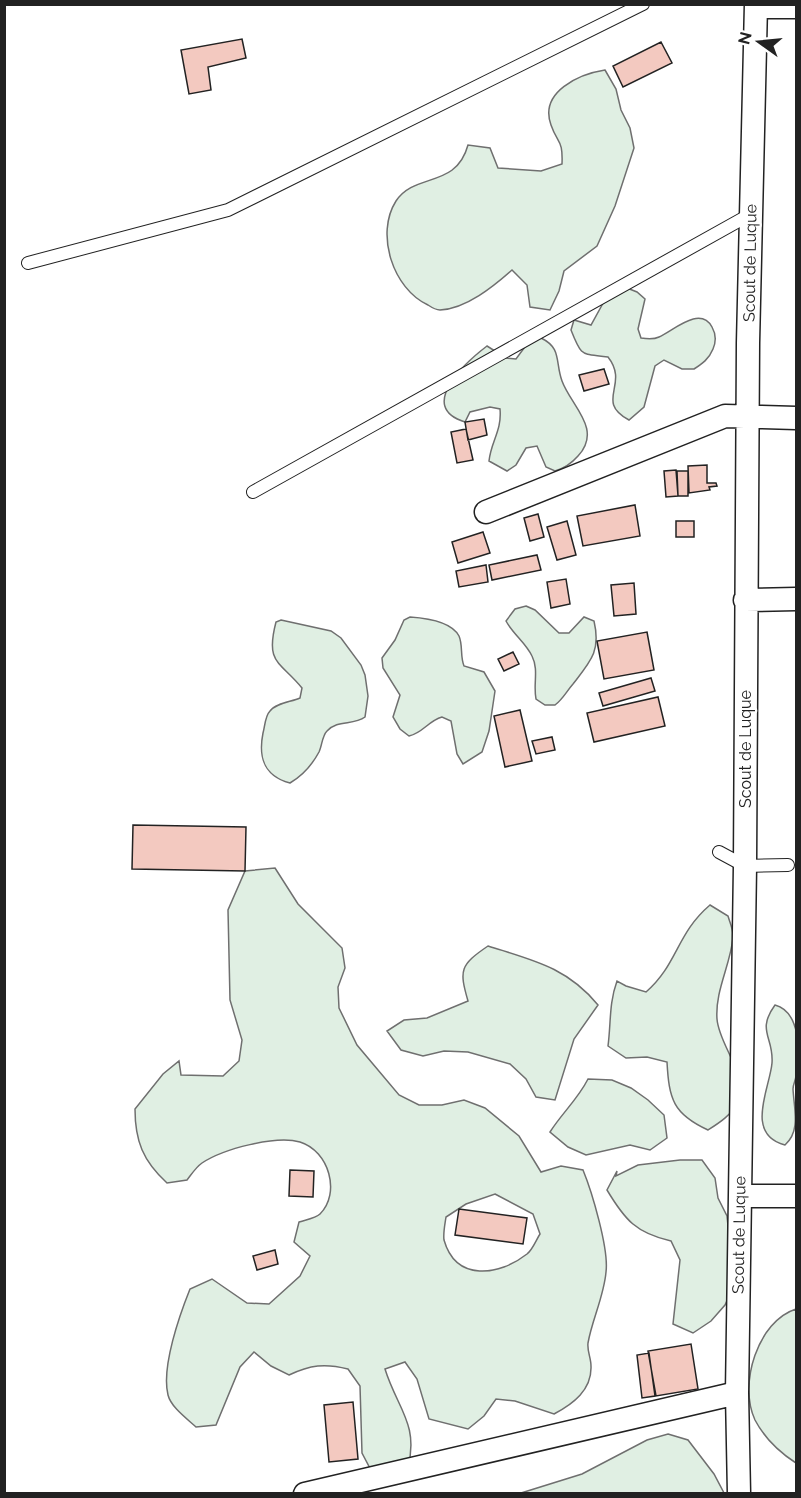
<svg xmlns="http://www.w3.org/2000/svg" width="801" height="1498" font-family="Raleway,sans-serif">
	<style>
		.green { fill: #e0efe3; stroke: #6f6f6f; stroke-width: 1.5; fill-rule: evenodd }
		.building { fill: #f3c9c0; stroke: #222; stroke-width: 1.5 }
		.lines { fill: none; stroke-linecap: round; stroke-linejoin: round }
		.lane-casing { stroke: #222; stroke-width: 14 }
		.street-casing { stroke: #222; stroke-width: 25 }
		.lane { stroke: #fff; stroke-width: 12 }
		.street { stroke: #fff; stroke-width: 22 }
		.labels { text-anchor: middle; dominant-baseline: central; stroke-width: 4.5; stroke-linejoin: round; paint-order: stroke }
		.street-label { font-size: 16px; fill: #222; stroke: #fff }
	</style>
	<rect width="100%" height="100%" fill="#fff"/>
	<path class="green" d="M605 70 616 89 621 110 630 128 634 148 615 206 597 246 564 271 559 291 550 310 530 307 527 285 512 270C494 286 466 309 440 310 436 310 431 307 428 305 393 289 375 234 396 201 415 172 456 189 468 145L490 148 498 168 541 171 562 164C563 139 558 145 551 125 539 92 579 74 605 70Z
		M627 288 637 292 645 299 638 329 641 338C647 339 653 340 659 337 673 331 700 305 712 327 716 334 716 342 713 349 709 359 702 364 694 369H682L664 360 655 366 644 407 629 420C594 401 630 385 608 357 581 353 582 358 571 330L574 320 591 325 607 296Z
		M541 338C562 348 555 362 562 381 571 406 603 429 578 456 571 464 565 468 555 471L546 467 537 446 526 448 516 465 507 471 489 461C491 441 502 431 500 409L490 407 470 412 465 422C416 407 466 362 487 346L506 358 516 359 530 340Z
		M526 606 535 610 559 633H569L584 617 594 621C601 651 591 661 573 684 566 692 563 699 555 705H545L536 699C533 684 539 670 532 656 526 643 513 634 506 621L515 609Z
		M410 617C425 618 451 621 459 636 463 645 460 656 464 666L484 672 495 691 489 731 482 752 463 764 457 754 451 721 442 717C428 721 423 733 409 736L400 729 393 717 400 695 383 668 382 658 395 640 404 620Z
		M281 620 331 631 341 638 361 665 365 675 368 696 365 717C353 726 338 719 327 731 322 736 322 746 319 752 312 765 302 776 290 783 264 776 258 758 263 733 265 726 265 716 270 711 276 703 291 702 300 698L302 688C280 661 265 664 276 622Z
		M275 868 298 904 342 948 345 968 338 987 339 1008 357 1045 399 1095 419 1105H442L464 1100 485 1108 519 1136 541 1172 561 1166 583 1170C592 1192 609 1249 606 1272 604 1296 592 1320 588 1343 587 1351 591 1358 591 1366 592 1390 573 1404 554 1414L515 1401 496 1399 484 1416 468 1429 429 1419 417 1379 405 1362 385 1369C397 1408 419 1424 408 1467L373 1474 362 1453 360 1386 348 1369C325 1363 310 1365 289 1375L271 1366 254 1352 240 1367 216 1425 196 1427C186 1418 171 1407 168 1395 161 1367 180 1314 190 1289L212 1279 247 1303 269 1304 300 1276 310 1256 294 1242 299 1222C305 1220 316 1218 320 1214 341 1193 329 1151 300 1142 276 1135 223 1149 202 1163 196 1167 191 1175 187 1180L167 1183C143 1161 135 1141 135 1109L163 1074 179 1061 181 1075 223 1076 239 1061 242 1040 230 1000 228 910 245 871ZM495 1194 533 1214 540 1234C536 1240 533 1249 527 1254 499 1276 456 1282 444 1240 443 1233 445 1224 446 1217L466 1204Z
		M710 905 728 916C730 923 734 931 733 938 730 966 715 991 717 1019 719 1046 749 1074 737 1102 732 1115 719 1123 708 1130 673 1114 669 1099 667 1062L647 1057 626 1058 608 1046C611 1023 609 1003 617 981L626 986 646 992C678 964 676 934 710 905Z
		M488 946C532 960 567 967 598 1005L574 1039 555 1100 536 1097 526 1079 510 1064 468 1052 444 1051 423 1056 401 1050 387 1031 404 1020 427 1018 468 1001C459 970 460 965 488 946Z
		M775 1005C801 1012 800 1053 796 1075 796 1080 793 1084 793 1089 794 1109 801 1131 785 1145 744 1134 770 1088 772 1063 774 1037 756 1031 775 1005Z
		M588 1079 612 1080 631 1088 648 1100 664 1115 667 1138 650 1150 630 1145 586 1155 568 1147 550 1132C562 1113 578 1099 588 1079Z
		M680 1160H702L715 1178 718 1198 727 1216 734 1285 725 1305 711 1321 693 1333 673 1324 680 1260 671 1241C636 1233 625 1220 607 1190L617 1171 616 1176 638 1165Z
		M796 1309V1463C779 1452 765 1439 755 1420 738 1384 758 1321 796 1309Z
		M668 1434 688 1440 714 1474 724 1493H521L582 1474 647 1440Z"/>
	<path class="building" d="M242 39 246 58 208 67 211 90 189 94 181 50Z
		M661 42 672 63 623 87 613 66Z
		M604 369 609 384 584 391 579 375Z
		M484 419 487 435 468 440 465 422Z
		M466 429 473 460 457 463 451 432Z
		M707 465V483H716L717 486 709 487 710 490 689 493 688 466Z
		M676 470 678 496 666 497 664 471Z
		M677 471H688V496H678Z
		M635 505 640 536 583 546 577 516Z
		M538 514 544 537 530 541 524 518Z
		M567 521 576 555 557 560 547 527Z
		M676 521H694V537H676Z
		M483 532 490 553 458 563 452 542Z
		M537 555 541 570 492 580 489 565Z
		M486 565 488 582 459 587 456 571Z
		M566 579 570 604 551 608 547 582Z
		M634 583 636 614 614 616 611 585Z
		M647 632 654 670 604 679 597 641Z
		M513 652 519 664 504 671 498 659Z
		M651 678 655 691 603 706 599 693Z
		M658 697 665 726 594 742 587 713Z
		M520 710 532 761 505 767 494 716Z
		M552 737 555 750 536 754 532 741Z
		M133 825 246 827 245 871 132 869Z
		M290 1170 314 1171 313 1197 289 1196Z
		M459 1209 527 1218 523 1244 455 1235Z
		M275 1250 278 1264 257 1270 253 1256Z
		M691 1344 698 1389 656 1396 648 1351Z
		M649 1353 655 1396 642 1398 637 1355Z
		M353 1402 358 1459 329 1462 324 1405Z"/>
	<g class="lines">
		<defs>
			<path id="lane" d="M28 263 228 210 643 4
				M253 492 751 214
				M719 852 745 866 788 865"/>
			<path id="street" d="M756 7H796
				M486 512 725 416 796 418
				M745 600 796 599
				M740 1196H796
				M305 1494 737 1393
				M739 1494 737 1393 745 866 748 343 756 4"/>
		</defs>
		<use href="#lane" class="lane-casing"/>
		<use href="#street" class="street-casing"/>
		<use href="#lane" class="lane"/>
		<use href="#street" class="street"/>
	</g>
	<g class="labels">
		<g class="street-label">
			<text transform="translate(750 263) rotate(-89)">Scout de Luque</text>
			<text transform="translate(745 749) rotate(-90)">Scout de Luque</text>
			<text transform="translate(739 1235) rotate(-89)">Scout de Luque</text>
		</g>
	</g>
	<rect width="801" height="1498" fill="none" stroke="#222222" stroke-width="12"/>
	<g transform="translate(759 42) rotate(285)" stroke="#ffffff" stroke-width="4.5" paint-order="stroke">
	<path d="M0-4.5L10 22L0 15L-10 22Z" fill="#222222"/>
	<text y="-9" font-size="16" font-weight="bold" text-anchor="middle" fill="#222222">N</text>
	</g>
</svg>
